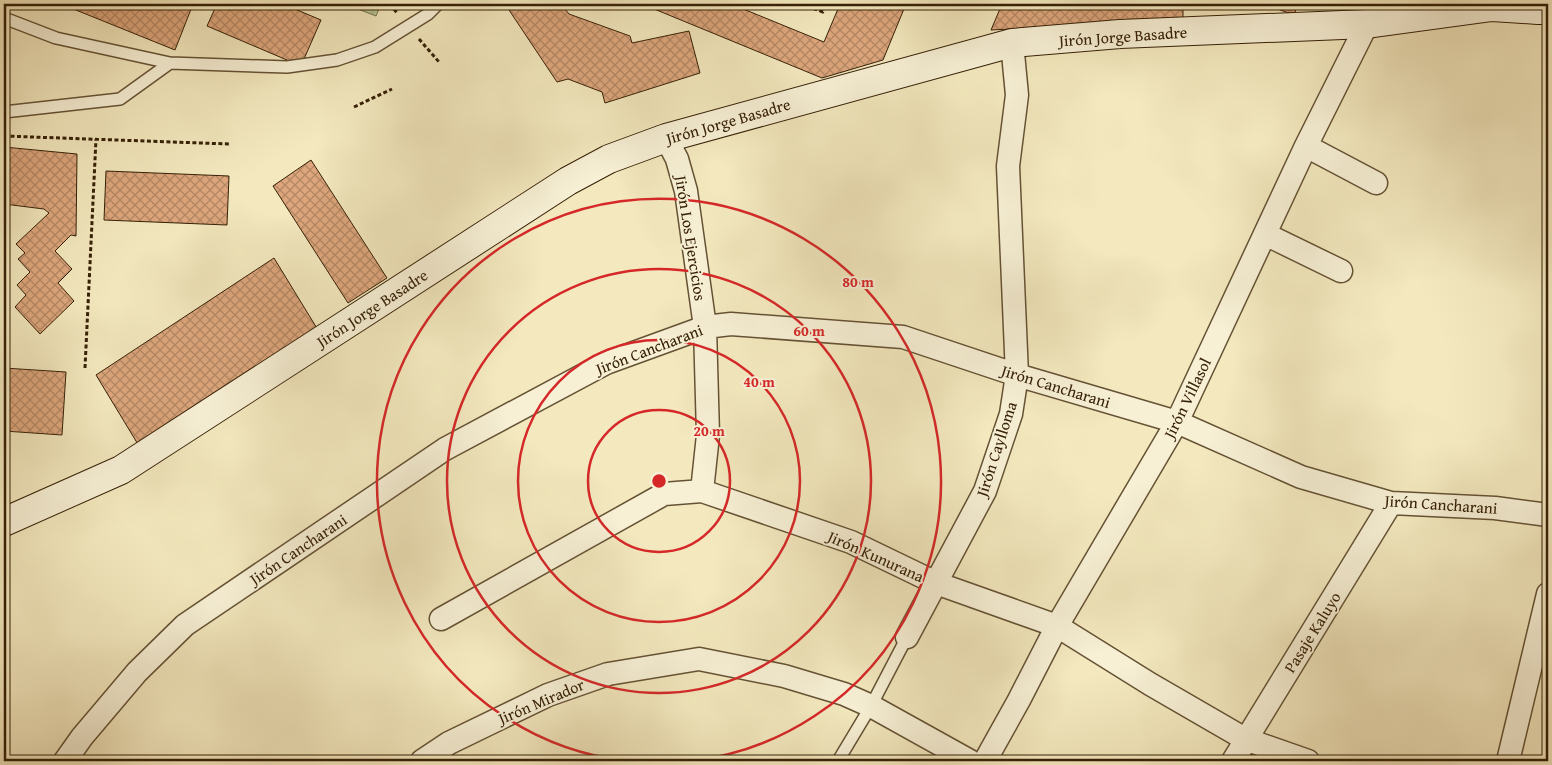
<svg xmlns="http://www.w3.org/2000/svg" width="1552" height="765" font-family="'Gentium Book Plus',serif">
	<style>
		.park { fill: url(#park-dots); stroke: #76744e }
		.building { fill: url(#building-cross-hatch); stroke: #362006 }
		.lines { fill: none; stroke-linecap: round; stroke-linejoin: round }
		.lane-casing { stroke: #655234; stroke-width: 14 }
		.street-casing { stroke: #655234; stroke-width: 25 }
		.secondary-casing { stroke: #362006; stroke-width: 30 }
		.path { stroke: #362006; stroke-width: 3; stroke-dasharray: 4 2.5; stroke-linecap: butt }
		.lane { stroke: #f7f0d5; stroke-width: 11 }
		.street { stroke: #f7f0d5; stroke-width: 22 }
		.secondary { stroke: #f7f0d5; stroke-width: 28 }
		.ring { fill: none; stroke: #d62828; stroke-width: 2.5 }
		.labels { text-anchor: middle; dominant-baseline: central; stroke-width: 4; stroke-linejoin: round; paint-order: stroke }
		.street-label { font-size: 16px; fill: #362006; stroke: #f7f0d5 }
		.centre { fill: #d62828; stroke: #f7f0d5; stroke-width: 2.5 }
		.ring-label { font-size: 15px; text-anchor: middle; font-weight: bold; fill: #d62828; stroke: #f7f0d5; stroke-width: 4; stroke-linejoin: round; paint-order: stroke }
	</style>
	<defs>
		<pattern id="park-dots" width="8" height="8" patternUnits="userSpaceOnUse" patternTransform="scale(1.25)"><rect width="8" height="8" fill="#b6c795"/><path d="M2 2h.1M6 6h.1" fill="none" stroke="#9dab7f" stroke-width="1.8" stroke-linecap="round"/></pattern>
		<pattern id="building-cross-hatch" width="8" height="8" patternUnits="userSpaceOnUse" patternTransform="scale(1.25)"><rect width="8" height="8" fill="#dda67c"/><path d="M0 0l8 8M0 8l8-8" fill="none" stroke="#b48764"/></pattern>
	</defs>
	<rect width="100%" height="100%" fill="#f3e8be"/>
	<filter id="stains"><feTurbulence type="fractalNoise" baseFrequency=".004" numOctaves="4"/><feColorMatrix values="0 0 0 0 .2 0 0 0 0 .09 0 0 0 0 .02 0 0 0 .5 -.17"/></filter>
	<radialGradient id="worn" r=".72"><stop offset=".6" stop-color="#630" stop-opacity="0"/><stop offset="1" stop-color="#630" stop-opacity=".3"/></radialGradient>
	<path class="park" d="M345 4H381L376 16Z"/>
	<path class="building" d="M61 4H193L175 50Z
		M217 4H283L321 20 301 66 207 26Z
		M505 4H561L569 14 630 36 632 43 689 31 700 73 605 103 602 92 568 79 557 82Z
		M642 4H731L824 42 840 4H906L883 60 822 78Z
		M1002 4H1183V20L991 30Z
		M1264 4H1298L1294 15Z
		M4 147 77 154 76 236 71 235 55 251 72 269 58 283 74 301 40 334 15 307 26 295 17 285 30 272 18 259 25 253 16 244 49 213 44 209 4 204Z
		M311 160 387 278 348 303 273 186Z
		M106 171 229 176 227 225 104 220Z
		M274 258 318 330 139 446 96 375Z
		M4 368 66 372 62 435 4 431Z"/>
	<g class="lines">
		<defs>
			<path id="lane" d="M4 18 56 38 170 63 287 67 337 60 375 47 428 14 438 4
				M4 112 120 99 170 63
				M838 761 871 706 907 637"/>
			<path id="street" d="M666 138 677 159 686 191 705 327 708 435 702 491
				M1306 146 1376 183
				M1265 234 1341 271
				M441 619 664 494 702 491 851 542 936 583 1057 626 1150 684 1245 739 1308 761
				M907 637 985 491 1011 414 1017 375 1008 166 1017 95 1012 43
				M65 761 82 737 137 672 185 625 445 449 606 363 705 327 731 324 903 337 1017 375 1177 422 1301 477 1391 503 1495 508 1548 515
				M422 761 449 743 548 695 608 674 699 659 784 676 844 694 871 706 970 761
				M985 761 1019 700 1057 626 1177 422 1306 146 1367 24
				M1233 761 1391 503
				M1508 761 1548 594"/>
			<path id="secondary" d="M4 522 121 470 568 181 609 159 666 138 1012 43 1120 34 1367 24 1492 7 1538 10H1548"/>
		</defs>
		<use href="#lane" class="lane-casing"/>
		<use href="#street" class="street-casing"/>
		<use href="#secondary" class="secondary-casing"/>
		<path class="path" d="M390 4 397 13
			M801 4 823 12 827 4
			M419 39 439 62
			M354 107 392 89
			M4 136 229 144
			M85 368 96 139"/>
		<use href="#lane" class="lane"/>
		<use href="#street" class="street"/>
		<use href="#secondary" class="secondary"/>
	</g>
	<g class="ring">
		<circle cx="659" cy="481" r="71"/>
		<circle cx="659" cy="481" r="141"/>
		<circle cx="659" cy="481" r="212"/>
		<path d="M627 761A282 282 0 1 1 691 761"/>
	</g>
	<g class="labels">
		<g class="street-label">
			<text transform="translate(1123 36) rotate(-4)">Jirón Jorge Basadre</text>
			<text transform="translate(728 121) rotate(-16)">Jirón Jorge Basadre</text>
			<text transform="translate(691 238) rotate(81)">Jirón Los Ejercicios</text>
			<text transform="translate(372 308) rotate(-33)">Jirón Jorge Basadre</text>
			<text transform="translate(649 349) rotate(-21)">Jirón Cancharani</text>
			<text transform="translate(1056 386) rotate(17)">Jirón Cancharani</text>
			<text transform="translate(1187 398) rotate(-64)">Jirón Villasol</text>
			<text transform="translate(996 449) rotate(-72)">Jirón Caylloma</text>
			<text transform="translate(1441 504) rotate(4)">Jirón Cancharani</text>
			<text transform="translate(298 549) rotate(-34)">Jirón Cancharani</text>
			<text transform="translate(876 556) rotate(24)">Jirón Kunurana</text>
			<text transform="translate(1312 632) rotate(-58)">Pasaje Kaluyo</text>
			<text transform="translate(541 701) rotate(-23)">Jirón Mirador</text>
		</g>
	</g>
	<circle cx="659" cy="481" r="8" class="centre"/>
	<g class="ring-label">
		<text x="858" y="287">80 m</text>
		<text x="809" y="336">60 m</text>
		<text x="759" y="387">40 m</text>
		<text x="709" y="436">20 m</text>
	</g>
	<rect width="1552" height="765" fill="none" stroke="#f3e8be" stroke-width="20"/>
	<rect x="5" y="5" width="1542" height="755" fill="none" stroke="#362006" stroke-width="2.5"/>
	<rect x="10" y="10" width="1532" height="745" fill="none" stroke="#362006"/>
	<rect width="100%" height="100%" filter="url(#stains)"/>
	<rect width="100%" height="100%" fill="url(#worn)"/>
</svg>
